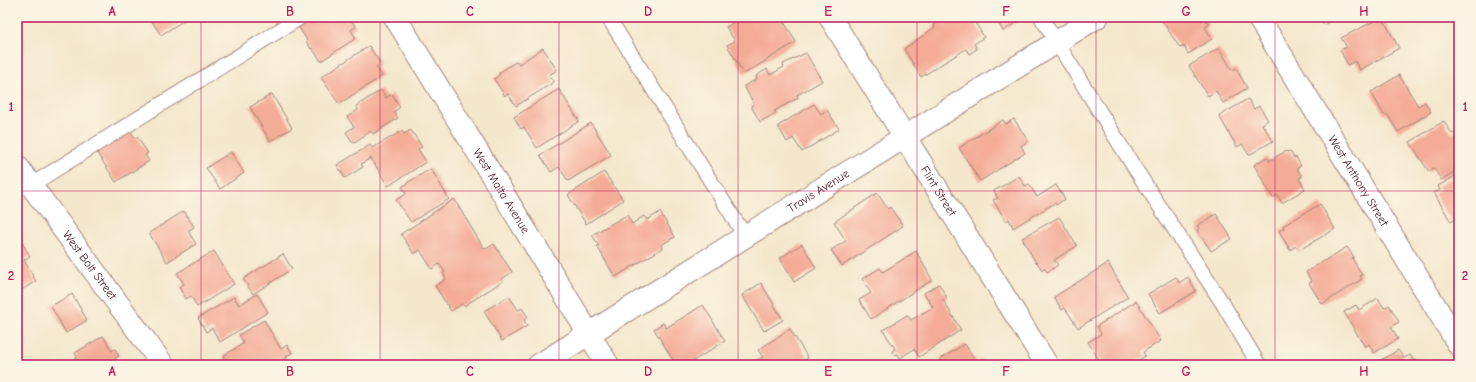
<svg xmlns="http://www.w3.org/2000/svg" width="1476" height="382" font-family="'Comic Neue',sans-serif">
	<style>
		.building { fill: #f4ac98 }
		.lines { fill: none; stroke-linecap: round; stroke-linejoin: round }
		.service-casing { stroke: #9f837c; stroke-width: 16 }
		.minor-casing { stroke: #9f837c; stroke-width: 24 }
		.service { stroke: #fff; stroke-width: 14 }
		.minor { stroke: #fff; stroke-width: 22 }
		.grid { fill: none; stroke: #c2185b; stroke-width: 1; stroke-opacity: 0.55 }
		.labels { text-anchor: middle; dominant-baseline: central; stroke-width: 4; stroke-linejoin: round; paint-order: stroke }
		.street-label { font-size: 12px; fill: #4a1f2b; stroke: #fcf5e5 }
		.neatline { fill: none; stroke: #c2185b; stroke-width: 1.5 }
		.grid-label { font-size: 13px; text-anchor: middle; font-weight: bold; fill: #c2185b }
	</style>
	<rect width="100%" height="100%" fill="#fcf5e5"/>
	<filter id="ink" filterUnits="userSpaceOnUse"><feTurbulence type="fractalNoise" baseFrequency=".025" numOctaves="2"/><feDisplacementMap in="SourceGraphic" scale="8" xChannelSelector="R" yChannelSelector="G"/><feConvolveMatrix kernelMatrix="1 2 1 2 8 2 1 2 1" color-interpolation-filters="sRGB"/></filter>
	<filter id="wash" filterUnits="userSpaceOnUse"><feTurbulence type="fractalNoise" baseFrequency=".012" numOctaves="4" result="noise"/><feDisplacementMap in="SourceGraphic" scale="16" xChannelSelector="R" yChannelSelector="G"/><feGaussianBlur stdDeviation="0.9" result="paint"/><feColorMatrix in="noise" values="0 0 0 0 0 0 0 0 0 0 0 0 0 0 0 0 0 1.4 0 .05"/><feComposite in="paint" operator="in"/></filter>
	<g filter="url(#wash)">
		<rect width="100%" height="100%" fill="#f4e7cc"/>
		<g id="blocks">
			<path class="building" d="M149 17H189L161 35Z
				M312 17H343L345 21 350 18 356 27 351 30 356 38 321 61 312 48 311 49 306 41 307 40 298 26Z
				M743 17H781L796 42 744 74 727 45 735 41 726 27Z
				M947 17H978V18L974 21 984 37 974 44 977 49 969 54 966 49 921 77 904 49 935 27 934 25Z
				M995 17H1025L1003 31Z
				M1164 17H1204L1209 25 1205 27 1212 39 1188 54 1184 46 1181 48 1178 45 1161 19Z
				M1319 17H1336L1324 25Z
				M1382 17 1399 48 1360 70 1355 61 1348 65 1340 50 1347 47 1341 38Z
				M369 46 380 63 376 67 382 76 339 104 321 77Z
				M543 48 557 70 549 75 554 82 516 106 508 94 505 96 494 79 500 74 499 73 517 61 519 64Z
				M1219 48 1232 70 1236 68 1247 88 1223 103 1216 91 1208 96 1189 66Z
				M806 53 822 81 797 95 798 98 774 111 776 113 760 122 751 106 754 104 744 86 757 79 756 76 767 69 770 75 784 67 783 64Z
				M1399 75 1418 106 1425 102 1431 112 1398 132 1387 114 1384 115 1371 92Z
				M559 89 579 121 537 148 524 127 521 129 514 117Z
				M381 90 386 98 392 94 400 107 394 112 398 118 373 134 371 131 353 143 346 132 354 127 347 117 358 110 356 106Z
				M272 94 292 128 270 141 250 107Z
				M1248 99 1254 109 1259 106 1268 120 1262 124 1273 141 1249 155 1242 144 1237 147 1219 116Z
				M814 104 821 114 827 110 839 129 802 152 793 138 787 142 778 126Z
				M1014 119 1028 141 1021 146 1025 153 980 181 959 148 1003 120 1006 124Z
				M1444 121 1452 134 1459 130V154L1455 157 1459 163V169L1441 180 1434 168 1429 172 1410 142Z
				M591 123 611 155 568 181 559 167 551 172 540 155Z
				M129 129 135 138 137 137 148 153 145 155 149 161 116 182 96 151Z
				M411 130 422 147 418 149 426 162 388 186 371 158 361 164 363 167 345 178 337 165 370 145 372 148 402 131 404 134Z
				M1286 151 1287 152 1290 151 1294 158 1296 157 1301 166 1297 168 1302 177 1299 178 1305 189 1282 203 1277 195 1273 198 1254 165 1267 157 1269 161Z
				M231 152 244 173 220 189 206 168Z
				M431 169 449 199 411 222 396 200 406 194 402 187 408 183V182Z
				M604 172 623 200 586 224 568 195Z
				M1459 174V217L1451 222 1434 193 1440 190 1438 186Z
				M1019 176 1025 186 1029 184 1037 197 1056 185 1065 199 1056 205 1055 203 1013 228 1009 219 1006 221 993 200 998 198 994 191Z
				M877 193 888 209 890 207 903 226 842 266 831 250 846 241 834 222Z
				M454 199 483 247 486 249 494 244 512 272 502 279 503 281 464 306 462 304 451 311 435 286 446 279 443 273 445 272 439 264 432 269 420 250 414 254 401 234Z
				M1320 204 1335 229 1299 250 1296 246 1290 250 1279 231 1284 228 1283 226Z
				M184 211 194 227 188 231 196 244 167 262 149 233Z
				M660 212 675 237 661 245 663 248 615 277 597 246H599L592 235 627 215 632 224 644 216 647 220Z
				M1216 214 1232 239 1211 251 1197 230 1199 228 1197 226Z
				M1059 217 1077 246 1054 260 1058 265 1047 272 1044 268 1042 270 1037 262 1036 263 1022 238Z
				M18 236 30 256 24 260 36 281 17 293V237Z
				M802 244 816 268 794 282 780 258Z
				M1347 247 1354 257 1352 258 1362 275 1360 276 1362 279 1322 304 1309 283 1312 282 1306 272Z
				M214 251 234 284 197 307 191 296 186 299 179 287 184 284 177 273Z
				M916 251 932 280 871 319 859 300 871 293 862 279 880 268 883 272Z
				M283 254 292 269 253 294 243 279Z
				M1108 263 1128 297 1078 328 1065 308 1062 310 1054 297Z
				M1176 277 1179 283 1188 277 1196 291 1160 313 1148 294Z
				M761 283 783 320 764 331 742 295Z
				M939 284 947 298 943 300 961 330 919 357 914 349 900 358 898 354 895 355 892 351 895 349 883 330 907 315 911 320 933 307 924 293Z
				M72 294 87 320 66 333 51 306Z
				M257 294 268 312 220 342 212 328 206 332 198 318 234 297 239 305Z
				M509 296 518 310 522 308 528 317 524 320 527 326 502 341 484 311Z
				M1378 298 1384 308 1389 305 1399 322 1391 327 1398 339 1374 353 1369 344 1365 347 1344 312 1356 305 1359 310Z
				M1136 301 1161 341 1143 352 1145 356 1131 365H1102L1088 342 1101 334 1097 326Z
				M703 305 725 341 687 365H676L654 329 663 323 666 328Z
				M264 320 281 349 287 345 292 353 286 356 287 358 276 365H228L223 356 244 343 239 335Z
				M790 329 808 358 797 365H759L756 361 763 357 758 350Z
				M103 336 112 351 115 349 119 356 115 358 120 365H79L75 358 77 357 75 353Z
				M965 344 977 363 982 359 986 365H944L940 359Z
				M1398 350 1404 358 1410 355 1414 361 1416 360 1420 365H1373Z"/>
		</g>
	</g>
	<g filter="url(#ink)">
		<use href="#blocks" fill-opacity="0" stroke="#9f837c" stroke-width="1"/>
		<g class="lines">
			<defs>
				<path id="service" d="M608 17 745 236
					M1041 17 1134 167 1223 304 1259 365
					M31 185 301 17"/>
				<g id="minor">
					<path id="s1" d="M395 17 608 365"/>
					<path id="s2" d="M830 17 1047 365"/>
					<path id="s3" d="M1258 17 1459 345"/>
					<path id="s4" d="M17 166 163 365"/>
					<path id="s5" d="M539 365 1097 17"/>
				</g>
			</defs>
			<use href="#service" class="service-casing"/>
			<use href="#minor" class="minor-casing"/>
			<use href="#service" class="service"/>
			<use href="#minor" class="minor"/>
		</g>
	</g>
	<path class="grid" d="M201 17V365M380 17V365M559 17V365M738 17V365M917 17V365M1096 17V365M1275 17V365M17 191H1459"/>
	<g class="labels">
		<g class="street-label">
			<text stroke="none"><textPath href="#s3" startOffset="192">West Anthony Street</textPath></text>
			<text stroke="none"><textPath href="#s1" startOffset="204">West Malta Avenue</textPath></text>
			<text stroke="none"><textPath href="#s5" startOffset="329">Travis Avenue</textPath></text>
			<text stroke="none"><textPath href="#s2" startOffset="205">Flint Street</textPath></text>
			<text stroke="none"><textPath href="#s4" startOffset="123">West Bolt Street</textPath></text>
		</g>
	</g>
	<rect width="1476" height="382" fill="none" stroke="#fcf5e5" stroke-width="44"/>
	<rect x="22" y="22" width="1432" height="338" class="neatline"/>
	<g class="grid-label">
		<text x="112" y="16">A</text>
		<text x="290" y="16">B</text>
		<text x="470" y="16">C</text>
		<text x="648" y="16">D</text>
		<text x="828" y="16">E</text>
		<text x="1006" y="16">F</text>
		<text x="1186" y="16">G</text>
		<text x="1364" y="16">H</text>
		<text x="11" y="111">1</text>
		<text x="1465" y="111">1</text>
		<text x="11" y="280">2</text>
		<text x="1465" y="280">2</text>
		<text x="112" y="376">A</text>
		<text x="290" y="376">B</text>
		<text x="470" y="376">C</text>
		<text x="648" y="376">D</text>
		<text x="828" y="376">E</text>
		<text x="1006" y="376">F</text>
		<text x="1186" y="376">G</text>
		<text x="1364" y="376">H</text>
	</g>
</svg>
